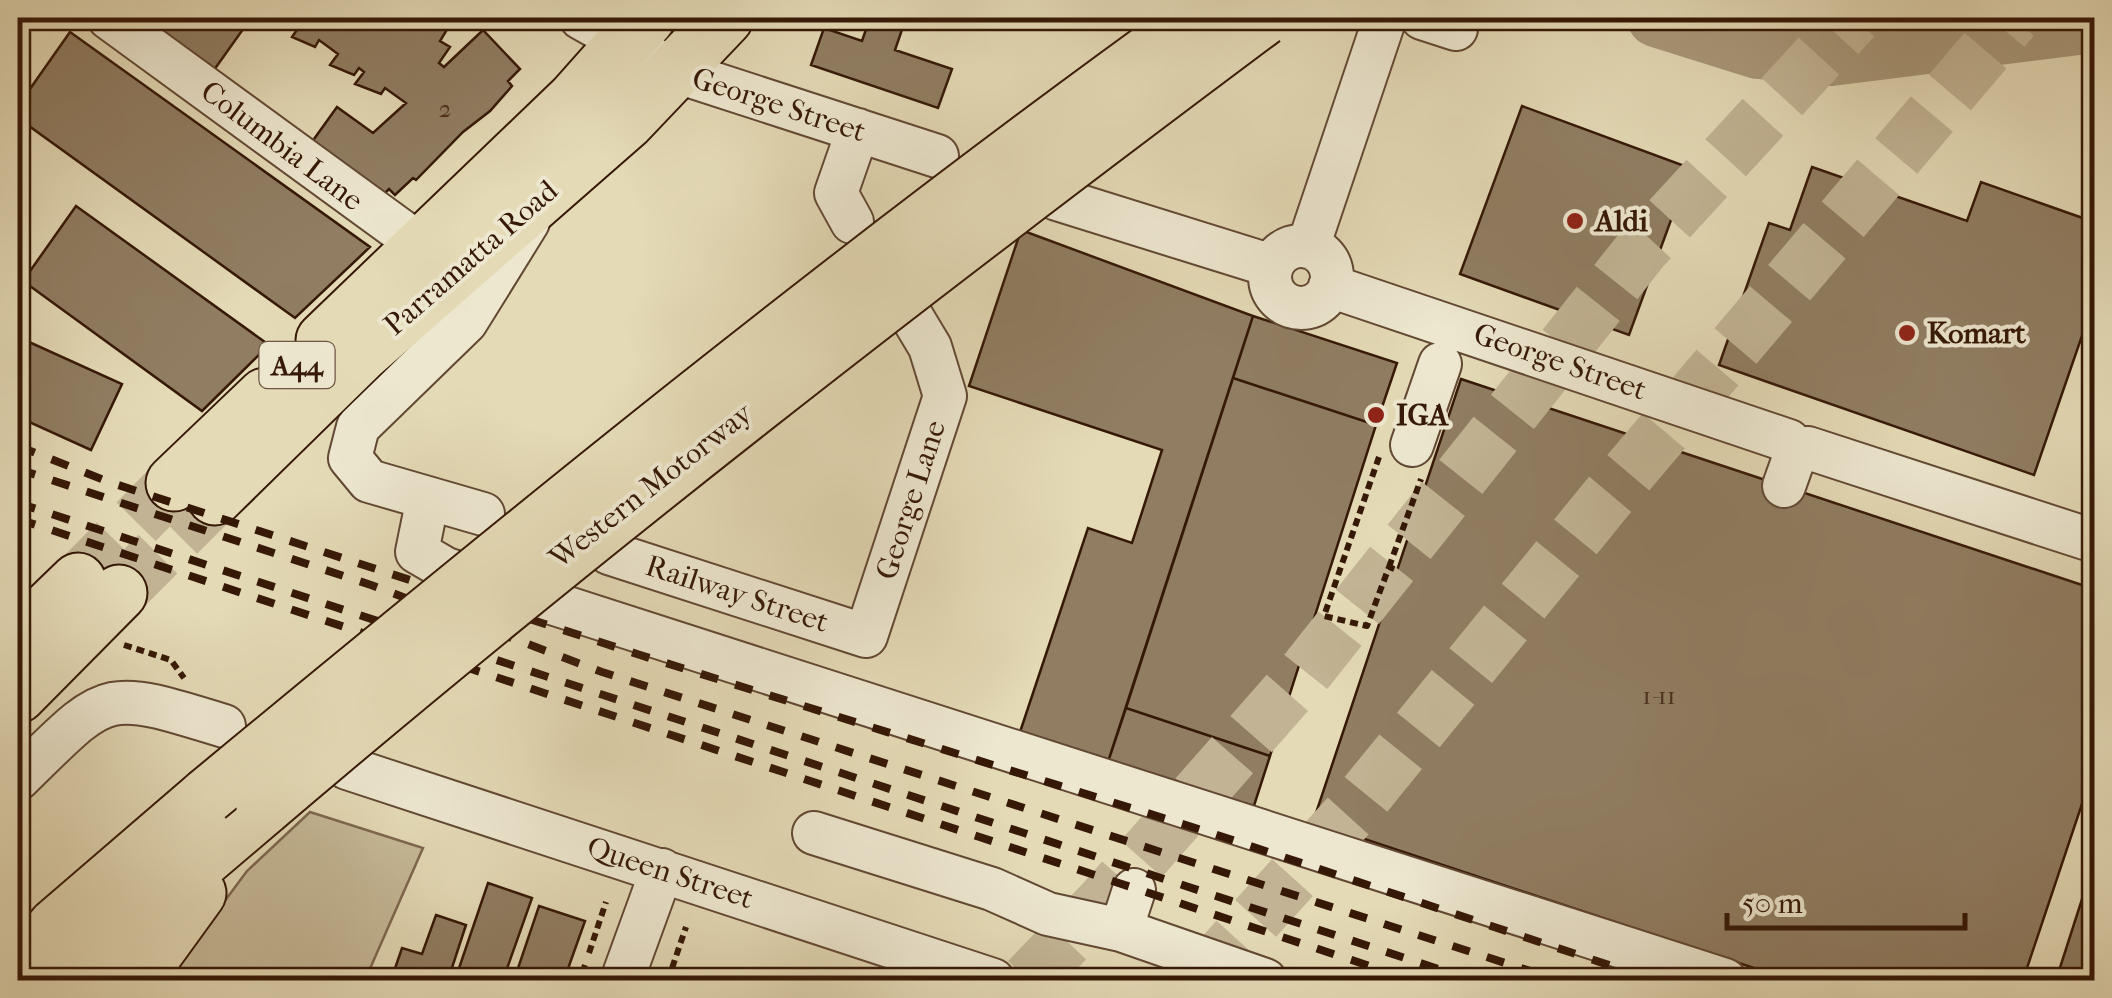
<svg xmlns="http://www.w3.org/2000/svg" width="2112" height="998" font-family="'IM FELL French Canon',serif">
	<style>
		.green { fill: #c6b998; stroke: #7e6850; stroke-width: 2.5 }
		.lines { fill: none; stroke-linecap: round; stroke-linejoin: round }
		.river { stroke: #a9987a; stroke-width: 58 }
		.building { fill: #907d62; stroke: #361807; stroke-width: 2.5 }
		.highway-tunnel { stroke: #c1b393; stroke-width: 55; stroke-dasharray: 55 28; stroke-linecap: butt }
		.minor-casing { stroke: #624833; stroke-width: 46 }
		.highway-casing { stroke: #361807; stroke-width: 59 }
		.path { stroke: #361807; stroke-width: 6; stroke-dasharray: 8 5; stroke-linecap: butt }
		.minor { stroke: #ede7d0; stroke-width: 42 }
		.highway { stroke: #e4dab6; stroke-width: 55 }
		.rail { stroke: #361807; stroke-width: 8; stroke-dasharray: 18 18; stroke-linecap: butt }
		.highway-bridge-casing { stroke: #361807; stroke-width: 59; stroke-linecap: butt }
		.highway-bridge { stroke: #e4dab6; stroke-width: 55 }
		.poi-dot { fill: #8f2418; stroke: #ede7d0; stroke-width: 4 }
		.labels { text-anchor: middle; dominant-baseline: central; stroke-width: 8; stroke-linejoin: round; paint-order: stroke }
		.number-label { font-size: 25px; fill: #4c311e }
		.shield { fill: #ede7d0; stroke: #6d5643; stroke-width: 2.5 }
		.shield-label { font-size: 28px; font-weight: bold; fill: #361807 }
		.street-label { font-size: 30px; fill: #361807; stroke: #ede7d0 }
		.poi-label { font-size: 30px; font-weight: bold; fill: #361807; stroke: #ede7d0; text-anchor: start }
	</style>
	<rect width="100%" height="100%" fill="#e4dab6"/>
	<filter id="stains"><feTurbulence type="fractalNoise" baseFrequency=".002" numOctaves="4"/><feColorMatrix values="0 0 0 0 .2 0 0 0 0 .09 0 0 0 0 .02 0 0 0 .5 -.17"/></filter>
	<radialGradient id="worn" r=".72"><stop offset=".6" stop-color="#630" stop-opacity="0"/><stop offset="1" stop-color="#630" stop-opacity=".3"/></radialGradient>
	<path class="green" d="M310 812 423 848 365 980H166L247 871Z"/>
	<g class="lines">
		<path class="river" d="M1656 18 1758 50 1831 57 2094 24"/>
	</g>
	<path class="building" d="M141 18H251L214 70Z
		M265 18H454L440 41 450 47 439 63 444 67 483 30 520 69 508 81 512 86 490 111 463 132 416 180 413 178 395 195 389 189 380 198 309 146 337 107 373 133 406 103 385 88 381 94 355 84 364 72 359 68 354 75 330 65 338 54 319 40 315 47 292 37 299 27 293 22 288 27Z
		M870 18H906L895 50 952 69 938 108 811 65 824 28 862 41Z
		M70 32 370 247 295 318 18 118V106Z
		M1522 106 1690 168 1629 335 1460 274Z
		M1812 167 1967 221 1981 182 2094 222V301L2034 475 1719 365 1769 223 1790 230Z
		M76 206 269 345 202 411 23 281Z
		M1021 230 1253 316 1106 768 1018 738 1088 528 1132 543 1162 450 969 386Z
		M1253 316 1397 363 1376 425 1233 378Z
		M18 337 122 384 91 450 18 417Z
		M1233 378 1376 425 1270 756 1126 708Z
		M1461 379 2094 589V784L2089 783 2023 980H1790L1313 822Z
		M1126 708 1270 756 1251 815 1106 768Z
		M2094 862V980H2056Z
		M488 883 532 898 503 980H467L456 977Z
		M539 906 585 921 564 980H514Z
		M436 915 466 925 448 980H391L402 948 422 954Z"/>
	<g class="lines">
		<path class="highway-tunnel" d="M78 581 174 483
			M119 593 215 497
			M1028 980 1105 900 1304 674 1642 249 1854 18
			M1200 980 1350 814 1607 498 2013 18"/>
		<defs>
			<path id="minor" d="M109 18 445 263
				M581 18 675 71 937 156
				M1422 18 1456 29
				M1057 199 1272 266
				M852 222 836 193 858 130
				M1270 277a31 31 0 1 1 62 0a31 31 0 1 1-62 0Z
				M1308 247 1385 18
				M1330 286 1789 441
				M1412 445 1440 364
				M1808 448 2094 541
				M1784 486 1795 455
				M428 498 417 552 446 569 1725 980
				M483 514 369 481 350 458 358 427 466 322 528 222
				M609 553 866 636 945 396 930 347 909 312
				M347 768 993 980
				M18 779C109 690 101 688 224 726
				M814 833 992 889 1048 914 1121 930
				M1134 890 1121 930 1265 980
				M622 980 662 870"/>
			<path id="highway" d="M324 340 575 99 647 18
				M174 483 265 396
				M215 497 361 354 627 121 725 18
				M18 639 78 581
				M18 695 119 593
				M18 972 56 926 207 796
				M61 980 264 807
				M135 980 198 893"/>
		</defs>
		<use href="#minor" class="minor-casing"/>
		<use href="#highway" class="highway-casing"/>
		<path class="path" d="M1379 457 1324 616 1367 626 1389 567 1397 570
			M1389 567 1421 479
			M124 645 171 660 184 678
			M589 953 606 902
			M580 980 585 965
			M668 980 686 927"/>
		<use href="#minor" class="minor"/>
		<use href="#highway" class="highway"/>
		<path class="rail" d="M18 446 109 482 637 654 1208 832 1654 980
			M18 469 371 585 602 672 1558 980
			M18 503 1472 980
			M18 519 1412 980"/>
		<defs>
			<path id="highway-bridge" d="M207 796C531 528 856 263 1197 18
				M264 807C588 531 923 272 1263 18"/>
		</defs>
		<use href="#highway-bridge" class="highway-bridge-casing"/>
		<use href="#highway-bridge" class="highway-bridge"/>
	</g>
	<g class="poi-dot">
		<circle cx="1575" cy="221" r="10"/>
		<circle cx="1907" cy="333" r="10"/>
		<circle cx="1376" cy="415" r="10"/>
	</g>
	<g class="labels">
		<g class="number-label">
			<text x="445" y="108">2</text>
			<text x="1659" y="695">1-11</text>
		</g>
		<rect class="shield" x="259.5" y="342" width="75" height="46" rx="8"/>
		<g class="shield-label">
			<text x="297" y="365">A44</text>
		</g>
		<g class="street-label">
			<text transform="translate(779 105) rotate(18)">George Street</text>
			<text transform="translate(282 146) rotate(37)">Columbia Lane</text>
			<text transform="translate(471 258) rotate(-41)">Parramatta Road</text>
			<text transform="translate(1560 362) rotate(19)">George Street</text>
			<text transform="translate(651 486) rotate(-38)">Western Motorway</text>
			<text transform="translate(911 500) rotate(-72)">George Lane</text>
			<text transform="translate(737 594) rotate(18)">Railway Street</text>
			<text transform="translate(670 873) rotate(18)">Queen Street</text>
		</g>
		<g class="poi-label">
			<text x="1595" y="221">Aldi</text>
			<text x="1927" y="333">Komart</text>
			<text x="1396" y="415">IGA</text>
		</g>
	</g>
	<rect width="2112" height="998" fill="none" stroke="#e4dab6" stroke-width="60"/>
	<rect x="20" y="20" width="2072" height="958" fill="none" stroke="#361807" stroke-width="5"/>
	<rect x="30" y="30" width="2052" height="938" fill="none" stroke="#361807" stroke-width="2.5"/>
	<path d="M1727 913v15h238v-15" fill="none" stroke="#361807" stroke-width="5"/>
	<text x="1742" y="913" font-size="30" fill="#361807" stroke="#ede7d0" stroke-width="8" paint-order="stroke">50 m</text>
	<rect width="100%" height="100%" filter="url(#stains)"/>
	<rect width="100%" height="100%" fill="url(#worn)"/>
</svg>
